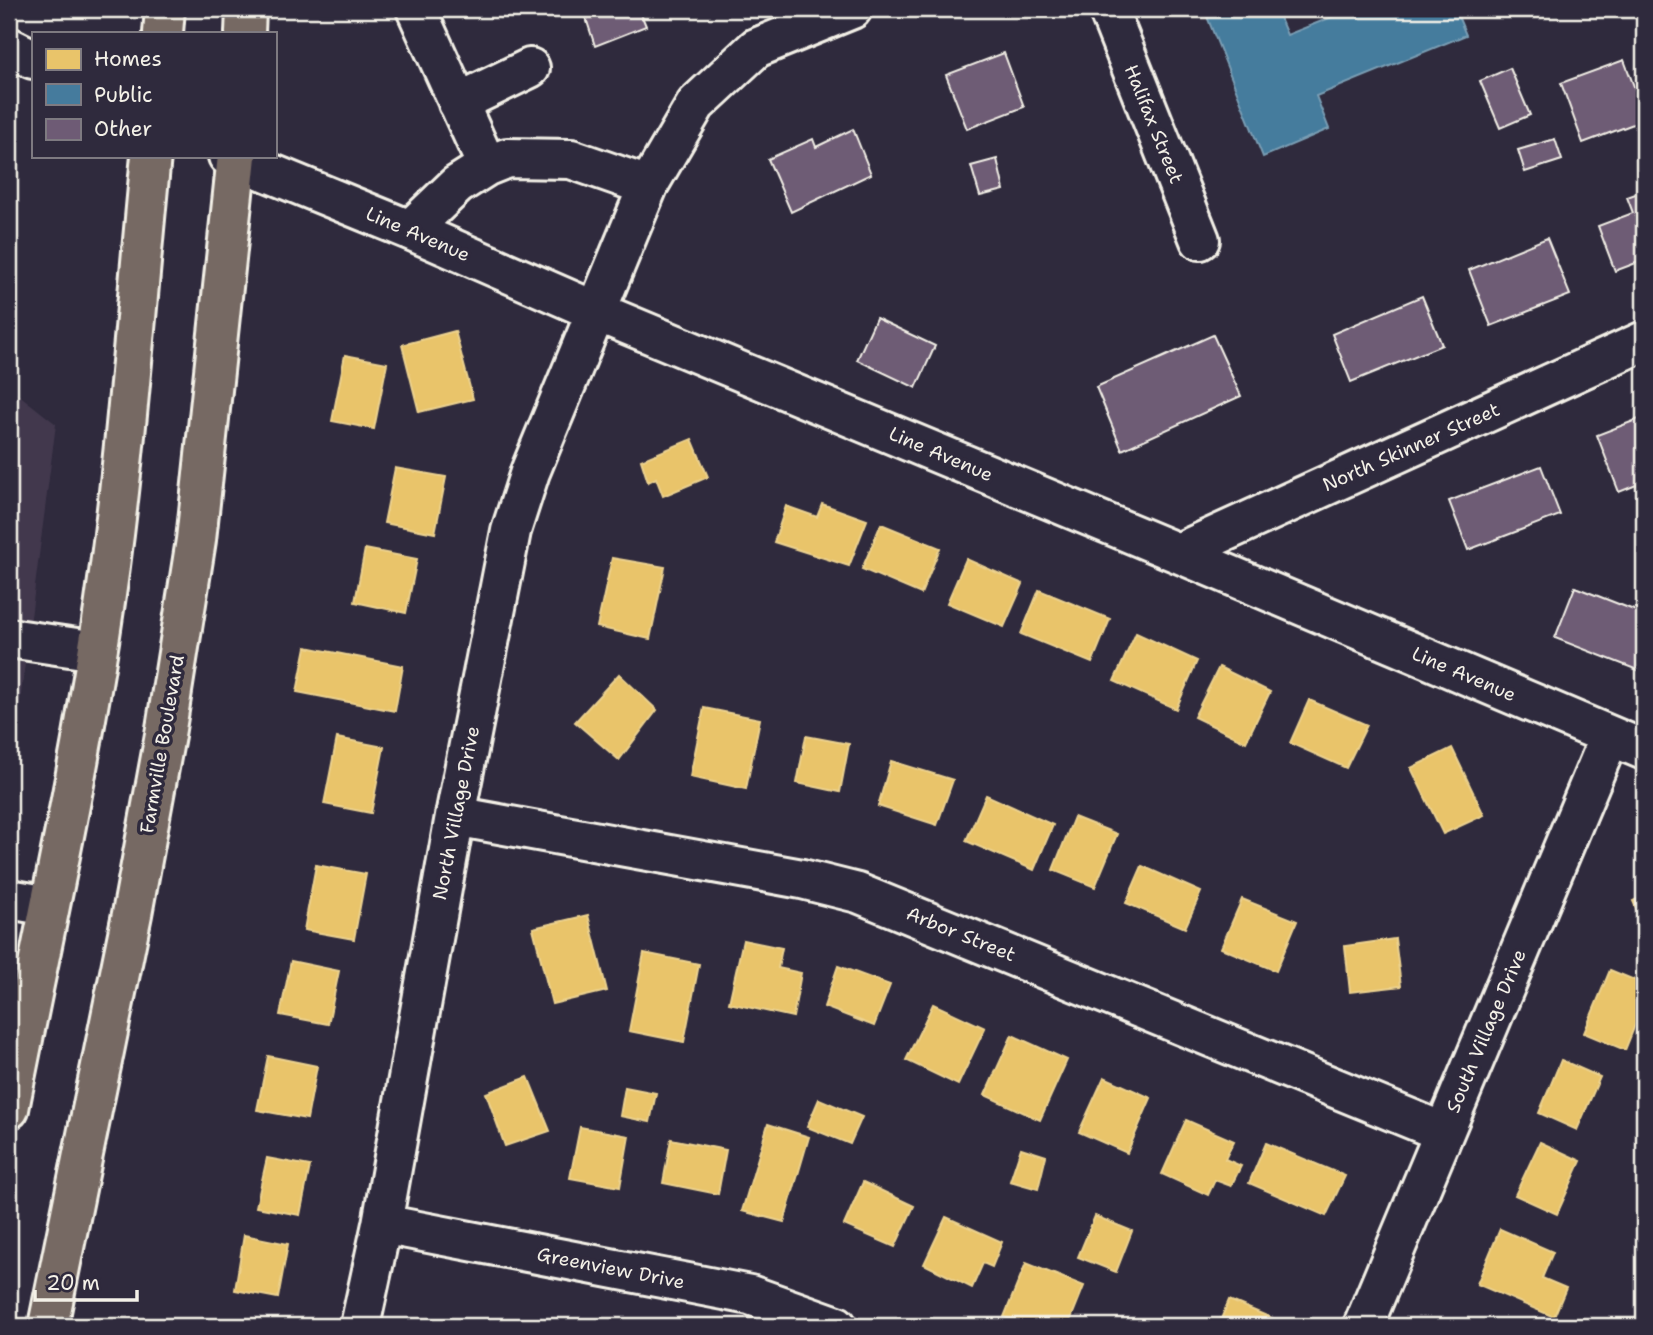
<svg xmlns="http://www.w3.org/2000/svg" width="1653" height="1335" font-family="'Shantell Sans',sans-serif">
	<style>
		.built { fill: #42394e }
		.homes { fill: #e9c46a; stroke: #ecd290; stroke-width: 2 }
		.public { fill: #457b9d; stroke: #7a9eb4; stroke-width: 2 }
		.building { fill: #6e5b75; stroke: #f4f1e8; stroke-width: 2 }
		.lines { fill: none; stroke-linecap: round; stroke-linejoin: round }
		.minor-casing { stroke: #f4f1e8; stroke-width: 44 }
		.major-casing { stroke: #f4f1e8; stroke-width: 44 }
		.minor { stroke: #2f2a3d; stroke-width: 38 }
		.major { stroke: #766964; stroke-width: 38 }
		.labels { text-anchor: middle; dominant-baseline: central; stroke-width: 7; stroke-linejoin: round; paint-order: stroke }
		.street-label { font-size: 19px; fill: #f4f1e8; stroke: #2f2a3d }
	</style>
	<rect width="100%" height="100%" fill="#2f2a3d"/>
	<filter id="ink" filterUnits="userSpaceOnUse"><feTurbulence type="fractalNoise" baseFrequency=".0143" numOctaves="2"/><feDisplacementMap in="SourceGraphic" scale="14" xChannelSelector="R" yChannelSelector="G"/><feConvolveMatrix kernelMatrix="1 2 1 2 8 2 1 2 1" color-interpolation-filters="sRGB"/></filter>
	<g filter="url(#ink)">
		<path class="built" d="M9 387 56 424 20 702 9 754Z"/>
		<path class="homes" d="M455 331 473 399 419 412 402 345Z
			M345 355 387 363 374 429 332 421Z
			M692 439 708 477 663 496 656 478 648 482 641 460Z
			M395 468 446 477 435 533 384 523Z
			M822 504 867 520 849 566 774 542 786 506 817 517Z
			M881 524 940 548 921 594 862 569Z
			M365 549 417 559 406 613 355 602Z
			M612 558 665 567 650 639 597 627Z
			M966 559 1023 584 1004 627 947 603Z
			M1039 590 1110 619 1092 663 1021 634Z
			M1136 633 1197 661 1176 709 1114 681Z
			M306 647 403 666 395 711 297 692Z
			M1219 667 1270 692 1246 742 1194 717Z
			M619 674 657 710 619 760 575 722Z
			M1309 700 1367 725 1346 768 1290 743Z
			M704 708 760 719 746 789 690 777Z
			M806 736 849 744 840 792 797 783Z
			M337 738 384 747 371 813 324 804Z
			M1452 748 1484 815 1443 834 1411 768Z
			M891 761 953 780 937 825 878 806Z
			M986 795 1053 825 1034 870 966 841Z
			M1074 817 1117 834 1095 887 1053 870Z
			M316 865 366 874 354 939 304 930Z
			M1142 866 1201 892 1185 928 1126 903Z
			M1644 896V926L1633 901Z
			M1242 899 1297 921 1276 971 1221 948Z
			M588 915 607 991 552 1004 533 928Z
			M1395 939 1401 986 1350 992 1345 946Z
			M743 940 782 948 778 968 801 973 793 1017 729 1003Z
			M644 953 699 964 684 1042 629 1031Z
			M291 961 339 971 328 1024 280 1015Z
			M838 966 890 985 874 1026 824 1007Z
			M1610 970 1644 984V1003L1625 1050 1584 1033Z
			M933 1004 985 1028 958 1085 906 1060Z
			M1012 1035 1067 1060 1040 1120 985 1095Z
			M268 1056 317 1066 307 1119 257 1110Z
			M1561 1060 1600 1077 1577 1130 1539 1113Z
			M528 1077 550 1131 505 1146 486 1093Z
			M1104 1077 1151 1098 1127 1153 1079 1132Z
			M625 1087 656 1093 650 1122 620 1116Z
			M819 1099 862 1117 850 1144 807 1127Z
			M1186 1120 1234 1141 1225 1159 1241 1166 1231 1186 1215 1180 1208 1195 1162 1174Z
			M768 1124 809 1137 784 1222 742 1211Z
			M580 1127 629 1136 620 1187 570 1178Z
			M671 1139 726 1150 718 1194 663 1183Z
			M1540 1142 1581 1161 1557 1214 1515 1195Z
			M1266 1143 1345 1176 1326 1216 1249 1183Z
			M1021 1148 1046 1156 1038 1189 1010 1181Z
			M267 1158 310 1166 300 1215 256 1207Z
			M863 1182 914 1206 895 1247 844 1225Z
			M1095 1216 1132 1231 1116 1272 1078 1257Z
			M946 1217 1002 1242 992 1267 983 1263 972 1288 924 1264Z
			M1500 1229 1553 1252 1542 1278 1566 1288 1554 1317 1477 1284Z
			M244 1235 288 1244 278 1298 235 1290Z
			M1026 1263 1084 1286 1068 1326H1027L1004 1317Z
			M1229 1300 1281 1322 1279 1326H1218Z"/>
		<path class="public" d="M1204 9H1276L1287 35 1352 9H1455L1466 35 1316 96 1329 129 1263 157Z"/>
		<path class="building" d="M583 9H639L646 26 595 46Z
			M1004 53 1024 107 967 129 946 75Z
			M1624 60 1644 113V120L1583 143 1561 83Z
			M1510 68 1530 115 1500 128 1480 81Z
			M853 129 871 174 791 212 768 159 813 139 816 147Z
			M1555 139 1562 160 1525 172 1518 150Z
			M997 159 1004 190 980 196 971 166Z
			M1644 191V260L1615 271 1598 226 1633 213 1627 197Z
			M1547 238 1570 295 1491 326 1469 270Z
			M1422 296 1442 345 1351 382 1332 334Z
			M876 318 935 346 916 388 857 360Z
			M1213 335 1241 396 1122 450 1096 387Z
			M1644 417V482L1619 492 1597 435Z
			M1541 466 1560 515 1468 550 1449 501Z
			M1575 587 1644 614V662L1640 671 1555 638Z"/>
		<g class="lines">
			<defs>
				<path id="minor" d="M416 9 487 166
					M1108 9 1200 240
					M9 47 33 59
					M458 103 530 68
					M228 156 410 230 595 311 1178 553 1644 750
					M410 230 457 185 487 166 507 158 571 159 648 186
					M1178 553 1644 341
					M9 638 97 651
					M455 816 802 879 858 893 1443 1132
					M9 899 49 906
					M382 1224 750 1295 837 1326
					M360 1326 382 1224 455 816 511 531 530 472 648 186 696 104 756 48 852 9
					M1363 1326 1610 736"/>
				<path id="major" d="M163 33 165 9
					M245 33 246 9
					M9 1109C40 951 75 794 100 635 125 477 135 315 151 156
					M48 1326 132 914 165 735 196 540 237 156"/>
			</defs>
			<use href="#minor" class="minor-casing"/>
			<use href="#major" class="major-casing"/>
			<use href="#minor" class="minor"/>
			<use href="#major" class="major"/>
		</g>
	</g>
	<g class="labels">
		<g class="street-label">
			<text transform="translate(1154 124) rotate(68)">Halifax Street</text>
			<text transform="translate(418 234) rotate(23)">Line Avenue</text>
			<text transform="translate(1411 447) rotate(-24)">North Skinner Street</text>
			<text transform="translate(941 454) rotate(23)">Line Avenue</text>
			<text transform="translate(1464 674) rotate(23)">Line Avenue</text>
			<text transform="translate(162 744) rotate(-80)">Farmville Boulevard</text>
			<text transform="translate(456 813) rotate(-79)">North Village Drive</text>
			<text transform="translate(961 934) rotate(22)">Arbor Street</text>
			<text transform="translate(1486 1031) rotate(-67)">South Village Drive</text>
			<text transform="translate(611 1268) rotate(11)">Greenview Drive</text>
		</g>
	</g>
	<rect width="1653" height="1335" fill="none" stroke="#2f2a3d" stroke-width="35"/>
	<rect x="18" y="18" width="1618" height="1300" fill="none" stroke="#f4f1e8" stroke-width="2.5" filter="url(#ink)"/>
	<rect x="32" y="32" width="245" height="126" fill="#2f2a3d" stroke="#7e7a81" stroke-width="2"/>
	<rect x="46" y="49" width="35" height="21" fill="#e9c46a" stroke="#7e7a81" stroke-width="2"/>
	<text x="94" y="66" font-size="21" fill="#f4f1e8">Homes</text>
	<rect x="46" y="84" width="35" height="21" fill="#457b9d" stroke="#7e7a81" stroke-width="2"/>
	<text x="94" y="102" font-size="21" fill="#f4f1e8">Public</text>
	<rect x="46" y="119" width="35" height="21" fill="#6e5b75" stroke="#7e7a81" stroke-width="2"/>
	<text x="94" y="136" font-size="21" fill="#f4f1e8">Other</text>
	<path d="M35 1290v10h102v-10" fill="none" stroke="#f4f1e8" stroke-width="3.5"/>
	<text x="46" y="1290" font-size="21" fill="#f4f1e8" stroke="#2f2a3d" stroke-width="5" paint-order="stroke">20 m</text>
</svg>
